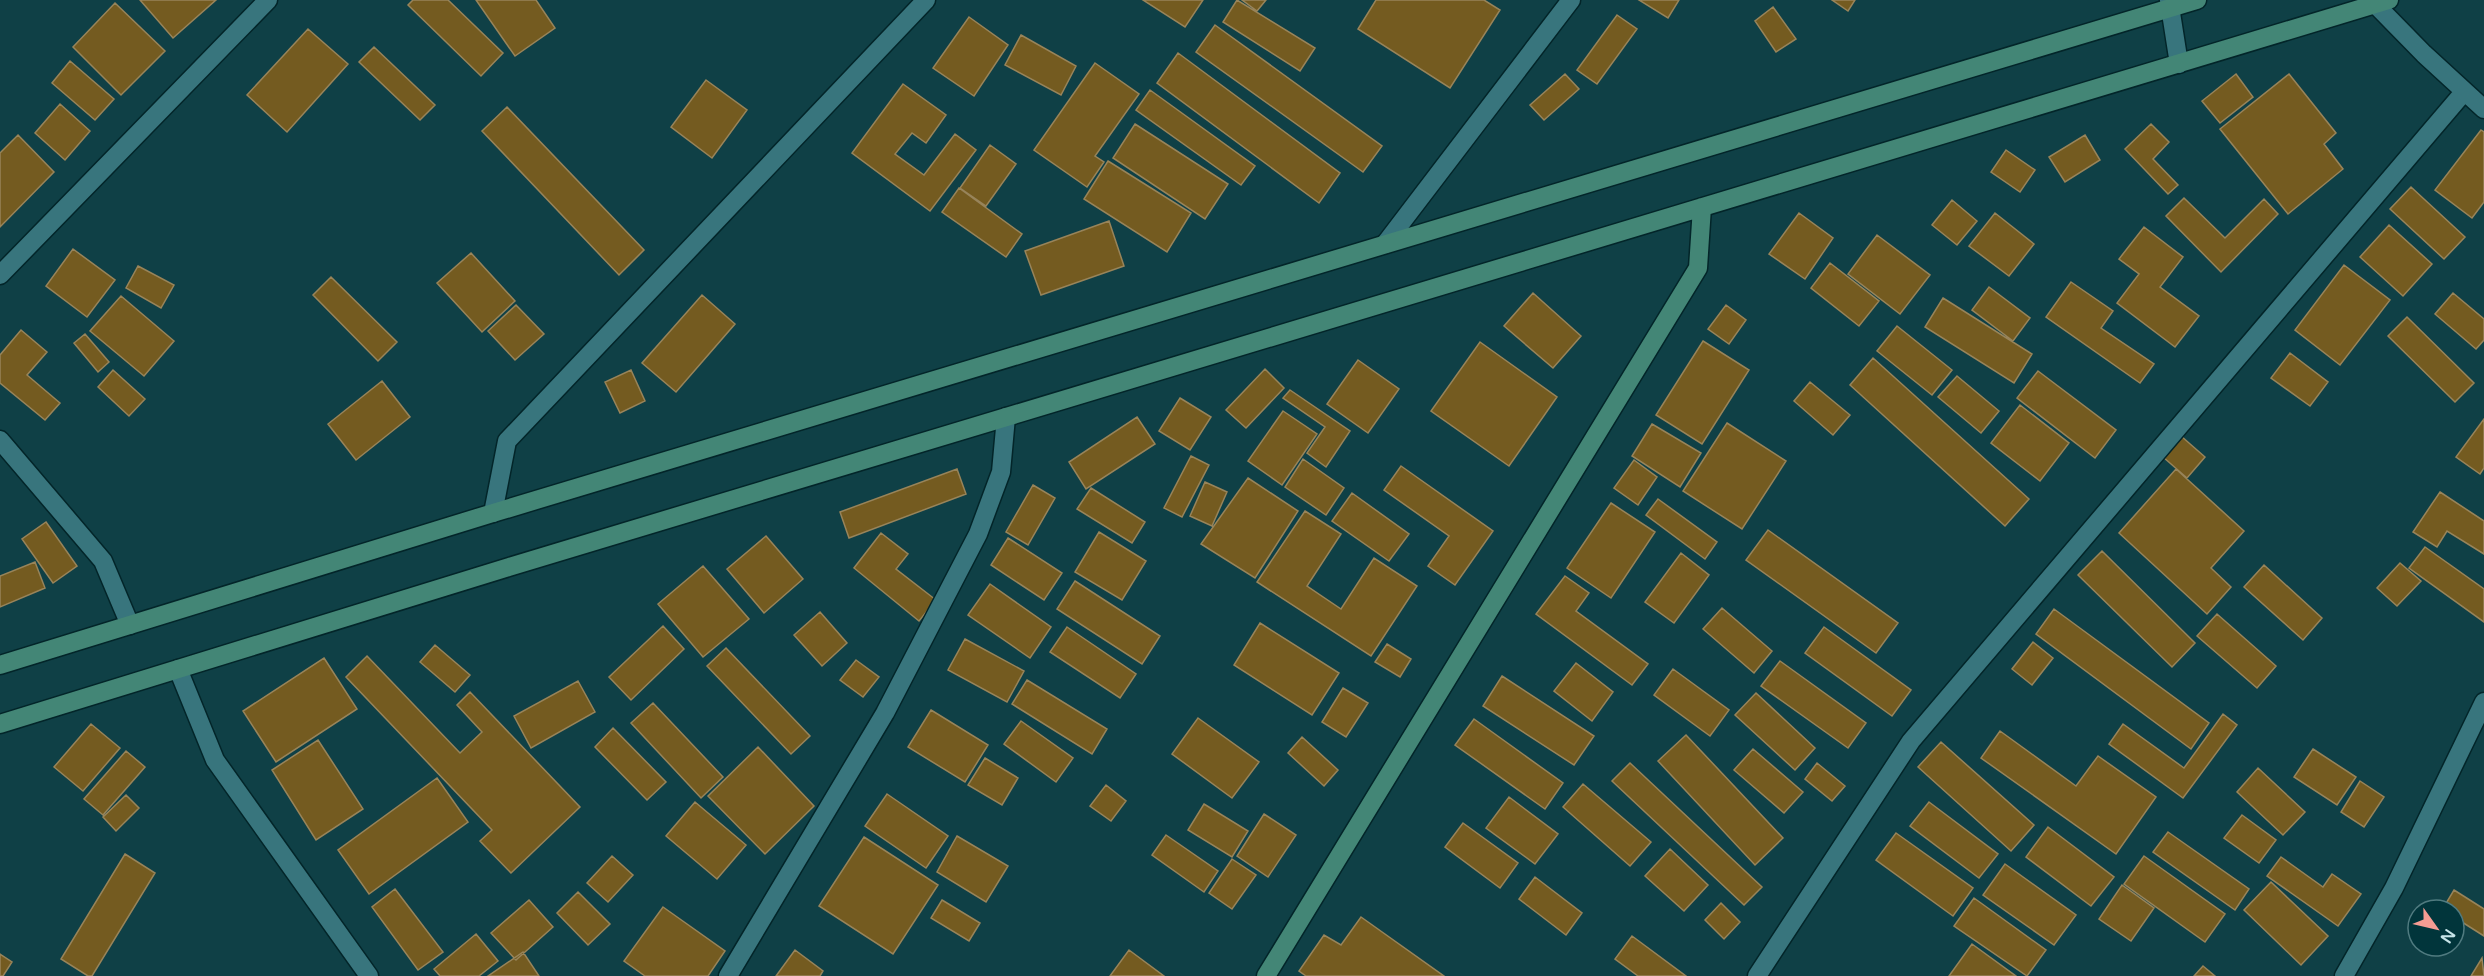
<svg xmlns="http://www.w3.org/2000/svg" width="2484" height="976" font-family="'Varela Round',sans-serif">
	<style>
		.building { fill: #745b20; stroke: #98845a; stroke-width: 1.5 }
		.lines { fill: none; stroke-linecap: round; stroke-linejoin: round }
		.street-casing { stroke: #032529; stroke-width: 21 }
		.secondary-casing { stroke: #032529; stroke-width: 21 }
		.street { stroke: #38757d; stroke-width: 18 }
		.secondary { stroke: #438676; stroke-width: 18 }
	</style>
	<rect width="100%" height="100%" fill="#0f4046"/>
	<path class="building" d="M140 0H216L173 38Z
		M413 0H448L503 53 481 76 408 5Z
		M476 0H536L555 28 515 56Z
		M1143 0H1203L1185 27Z
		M1237 0 1315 48 1300 71 1223 22Z
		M1242 0H1266L1257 11Z
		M1376 0H1484L1500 10 1450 88 1358 29Z
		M1639 0H1679L1668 18Z
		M1832 0H1855L1848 11Z
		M115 3 165 51 121 95 73 47Z
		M1773 7 1796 39 1776 52 1755 21Z
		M1617 15 1637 29 1597 84 1577 70Z
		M969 17 1008 45 974 96 933 68Z
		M1215 25 1382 146 1363 172 1196 52Z
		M308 29 348 64 287 132 247 95Z
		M1021 35 1076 66 1061 95 1005 65Z
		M374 47 435 105 420 120 359 62Z
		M1178 53 1340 173 1319 203 1157 83Z
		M70 61 114 99 95 120 52 83Z
		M1095 63 1139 94 1095 156 1104 162 1087 187 1034 150Z
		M1565 74 1579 89 1544 120 1530 105Z
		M2236 74 2253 97 2220 123 2202 101Z
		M2289 74 2336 133 2324 144 2343 169 2288 214 2220 129Z
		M706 80 747 110 712 158 671 127Z
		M903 84 946 115 926 143 912 133 895 154 924 175 955 134 976 150 930 211 852 153Z
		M1150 90 1255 166 1241 185 1136 110Z
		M60 104 90 131 65 160 35 133Z
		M507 107 644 250 619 275 482 131Z
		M1135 124 1228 184 1205 219 1113 158Z
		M2151 124 2169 142 2153 159 2178 185 2168 194 2125 149Z
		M2481 130 2484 132V202L2472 218 2435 190Z
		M18 135 54 172 0 227V153Z
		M2085 135 2100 160 2065 182 2049 157Z
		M990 145 1016 164 986 206 960 188Z
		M2006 150 2035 170 2020 192 1991 172Z
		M1108 161 1191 213 1167 252 1084 199Z
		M2411 187 2465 237 2444 259 2390 209Z
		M959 188 1022 234 1006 257 942 212Z
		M2184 198 2225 238 2264 199 2278 214 2221 272 2166 216Z
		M1952 200 1977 221 1957 245 1932 225Z
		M1799 213 1833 238 1805 279 1769 254Z
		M1995 213 2034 244 2009 276 1969 246Z
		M1109 221 1124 266 1041 295 1025 251Z
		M2389 225 2432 264 2403 296 2360 257Z
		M2144 227 2183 257 2160 287 2199 316 2175 347 2117 303 2139 274 2119 259Z
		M1877 235 1930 275 1900 314 1848 274Z
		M73 249 115 280 87 317 46 286Z
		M471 253 515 301 482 332 437 283Z
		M1830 263 1879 301 1859 326 1811 288Z
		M2344 265 2390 300 2340 365 2295 330Z
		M138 266 174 285 161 308 126 288Z
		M331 277 397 342 378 361 313 295Z
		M2071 282 2113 311 2101 328 2154 364 2140 383 2046 317Z
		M1989 287 2030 318 2013 341 1972 310Z
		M1533 293 1581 336 1553 368 1504 326Z
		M2453 293 2484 319V340L2476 349 2435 314Z
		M702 295 735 324 676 392 642 363Z
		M121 296 174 341 144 376 90 331Z
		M1943 298 2032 354 2014 383 1925 327Z
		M516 305 544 334 515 360 488 331Z
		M1726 305 1746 320 1729 344 1708 329Z
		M2407 317 2474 383 2455 402 2388 336Z
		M1897 326 1952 370 1932 395 1877 351Z
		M21 330 47 352 27 375 60 403 45 420 0 383V355Z
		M85 334 109 362 98 372 74 343Z
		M1703 341 1749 370 1702 444 1656 415Z
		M1480 342 1557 397 1509 466 1431 411Z
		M2290 353 2328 382 2310 406 2271 378Z
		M1873 358 2029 499 2005 526 1850 385Z
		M1358 360 1399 389 1368 433 1327 404Z
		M1265 369 1284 388 1246 428 1226 410Z
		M113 370 145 399 129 416 98 387Z
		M631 370 645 401 620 413 605 382Z
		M2038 371 2116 430 2095 458 2017 398Z
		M1957 376 1999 411 1981 433 1938 397Z
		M382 381 410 417 356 460 328 424Z
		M1810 382 1850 415 1833 435 1794 401Z
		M1290 390 1350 431 1326 467 1307 453 1325 427 1283 398Z
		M1180 398 1211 417 1190 450 1159 431Z
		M2020 405 2069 443 2040 481 1991 443Z
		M1283 411 1317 434 1282 485 1248 461Z
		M1137 417 1155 444 1086 489 1069 462Z
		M2484 419V468L2480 474 2456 457Z
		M1727 423 1786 461 1742 529 1683 491Z
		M1652 424 1701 453 1680 487 1632 456Z
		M2181 436 2205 457 2187 478 2163 457Z
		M1191 456 1209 465 1182 517 1164 508Z
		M1303 459 1344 488 1326 515 1285 487Z
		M1634 460 1657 477 1638 505 1614 488Z
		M1401 466 1493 531 1455 585 1428 566 1449 536 1384 490Z
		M957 469 966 494 849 538 840 512Z
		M2176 469 2244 531 2211 568 2231 587 2207 614 2119 533Z
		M1248 478 1298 511 1255 578 1201 544Z
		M1205 482 1227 492 1212 526 1190 516Z
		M1033 485 1055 498 1028 545 1006 532Z
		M1091 488 1145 522 1132 543 1077 509Z
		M2440 492 2484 521V554L2447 531 2437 547 2413 532Z
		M1352 493 1409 534 1389 561 1332 521Z
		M1658 499 1717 542 1705 559 1646 515Z
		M1611 503 1655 532 1611 598 1567 568Z
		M1305 511 1341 534 1307 586 1341 609 1374 558 1417 586 1371 656 1257 582Z
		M46 522 77 566 53 583 22 539Z
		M1768 530 1898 623 1876 653 1746 560Z
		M1099 532 1146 561 1122 600 1075 572Z
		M881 533 908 554 896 569 936 600 919 621 854 568Z
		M766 536 803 579 764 613 727 569Z
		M1008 538 1062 573 1044 600 991 565Z
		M2425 547 2484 589V622L2409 568Z
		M2102 551 2195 643 2172 667 2078 575Z
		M1681 553 1709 575 1674 623 1645 602Z
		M35 562 45 588 0 607V576Z
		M2400 563 2421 581 2397 606 2377 588Z
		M2264 565 2322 618 2303 640 2244 587Z
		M703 566 749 619 703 657 658 604Z
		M1565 576 1589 593 1576 611 1648 664 1632 685 1536 614Z
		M1075 581 1160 636 1142 664 1057 609Z
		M990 584 1051 627 1030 658 968 615Z
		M1722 608 1772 651 1754 673 1703 629Z
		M2054 609 2209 723 2191 749 2036 634Z
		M820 612 847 643 822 666 794 635Z
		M2217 614 2276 666 2257 688 2197 636Z
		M1260 623 1339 673 1312 715 1234 665Z
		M663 626 684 649 631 700 609 677Z
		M1067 627 1136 674 1120 698 1050 652Z
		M1824 627 1911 690 1892 716 1805 653Z
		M965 639 1024 671 1007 702 948 670Z
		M2033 642 2053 658 2032 685 2012 669Z
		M1387 644 1411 659 1400 677 1375 662Z
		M435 645 470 675 455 692 420 662Z
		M726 648 810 736 791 754 707 666Z
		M367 656 460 753 482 732 457 705 470 692 580 807 511 873 480 841 492 830 346 677Z
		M324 658 357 709 276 762 243 711Z
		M856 660 879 677 863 697 840 680Z
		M1780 661 1866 723 1848 748 1761 686Z
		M1576 663 1613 692 1592 721 1554 691Z
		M1673 669 1729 710 1710 736 1654 695Z
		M1502 676 1594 736 1574 765 1483 706Z
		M1027 680 1107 729 1092 754 1012 704Z
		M578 681 595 712 531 748 514 716Z
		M1343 688 1368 703 1346 737 1322 722Z
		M1756 693 1815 748 1795 770 1735 715Z
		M653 703 723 777 701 798 631 723Z
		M931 710 988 745 965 782 908 747Z
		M2223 714 2237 725 2183 798 2109 744 2123 724 2184 768Z
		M1198 718 1259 762 1232 798 1172 754Z
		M1474 719 1563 783 1545 809 1455 745Z
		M1021 721 1073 758 1056 782 1004 744Z
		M91 724 120 748 83 791 54 767Z
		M613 728 666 782 647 800 595 747Z
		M2000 731 2076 786 2098 756 2156 797 2116 854 1981 758Z
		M1686 735 1783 838 1755 865 1658 761Z
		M1302 737 1338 770 1324 786 1288 753Z
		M318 740 363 809 316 840 272 770Z
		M1941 742 2034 825 2011 851 1918 767Z
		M758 747 814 806 765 854 708 796Z
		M1753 749 1803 792 1784 813 1734 770Z
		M2313 749 2356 777 2337 805 2294 777Z
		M126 751 145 767 103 815 84 799Z
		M985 758 1018 778 1002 805 968 785Z
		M1630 763 1762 887 1744 905 1612 781Z
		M1817 763 1845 786 1832 801 1805 779Z
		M2258 768 2305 812 2283 835 2237 792Z
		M437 778 468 822 369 894 338 850Z
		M2360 781 2384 797 2364 827 2341 812Z
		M1583 784 1651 842 1630 866 1563 807Z
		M1106 785 1126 801 1111 821 1090 806Z
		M887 794 948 836 926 868 865 826Z
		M126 795 139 808 116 831 103 817Z
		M1509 797 1558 834 1535 864 1486 828Z
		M695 802 746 845 717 879 666 836Z
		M1929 802 1998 854 1979 878 1910 826Z
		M1204 804 1248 831 1232 857 1188 830Z
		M1264 814 1296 835 1268 877 1237 856Z
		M2242 815 2276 840 2259 863 2224 838Z
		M1463 823 1518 863 1500 888 1445 847Z
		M2048 827 2114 877 2091 906 2026 857Z
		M2168 832 2249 889 2235 910 2153 852Z
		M1896 833 1973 888 1953 916 1876 860Z
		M1166 835 1218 871 1204 892 1152 855Z
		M957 836 1008 866 986 902 937 872Z
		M864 837 938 885 893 954 819 906Z
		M1670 849 1708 885 1684 911 1645 876Z
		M125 854 155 873 92 976H88L61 959Z
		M612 856 633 875 608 902 587 883Z
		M2144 856 2225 914 2205 942 2124 884Z
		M2281 857 2323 887 2332 874 2361 894 2338 926 2267 876Z
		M1232 859 1256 875 1232 909 1209 893Z
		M2005 864 2076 915 2054 945 1983 895Z
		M1535 877 1582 913 1566 935 1519 899Z
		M2271 882 2328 936 2301 965 2244 910Z
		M2122 885 2154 908 2131 941 2099 919Z
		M395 889 443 952 418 970 372 907Z
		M2454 890 2484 909V936L2454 917V910H2442Z
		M578 892 610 924 588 945 557 913Z
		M1974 898 2046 950 2027 976 1954 926Z
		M529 900 553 927 516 960 491 933Z
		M942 900 980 923 969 941 931 918Z
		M1721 903 1740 922 1724 939 1705 920Z
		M663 907 725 951 708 976H645L624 961Z
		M1361 917 1444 976H1306L1299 971 1324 935 1341 945Z
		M476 934 498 961 479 976H440L434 969Z
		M1632 936 1686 976H1638L1615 959Z
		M1972 944 2016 976H1949Z
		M795 950 823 971 820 976H776Z
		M1129 950 1164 976H1110Z
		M523 952 539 976H488Z
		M0 954 12 962 3 976H0Z
		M2482 958 2484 976H2471Z
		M2203 966 2215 976H2194Z"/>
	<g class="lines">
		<defs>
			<path id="street" d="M2169 0 2179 64
				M2375 4 2424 54 2484 109
				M1385 244 1571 0
				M0 275 268 0
				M0 440 103 561 130 625
				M493 513 507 441 926 0
				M178 669 215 760 369 976
				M728 976 885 713 978 534 1001 472 1006 417
				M1757 976 1911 741 2464 92
				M2344 976 2394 888 2484 702"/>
			<path id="secondary" d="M0 665 493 513 2197 0
				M0 724 509 567 2389 0
				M1266 976 1698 268 1702 207"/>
		</defs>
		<use href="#street" class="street-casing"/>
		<use href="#secondary" class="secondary-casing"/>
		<use href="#street" class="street"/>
		<use href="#secondary" class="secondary"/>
	</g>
	<g transform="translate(2436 928) rotate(124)"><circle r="28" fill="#01353b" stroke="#507b80" stroke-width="1.5"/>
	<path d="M0-4.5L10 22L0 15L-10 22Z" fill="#f59c93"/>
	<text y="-9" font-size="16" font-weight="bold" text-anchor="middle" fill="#c6e4e8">N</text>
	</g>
</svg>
